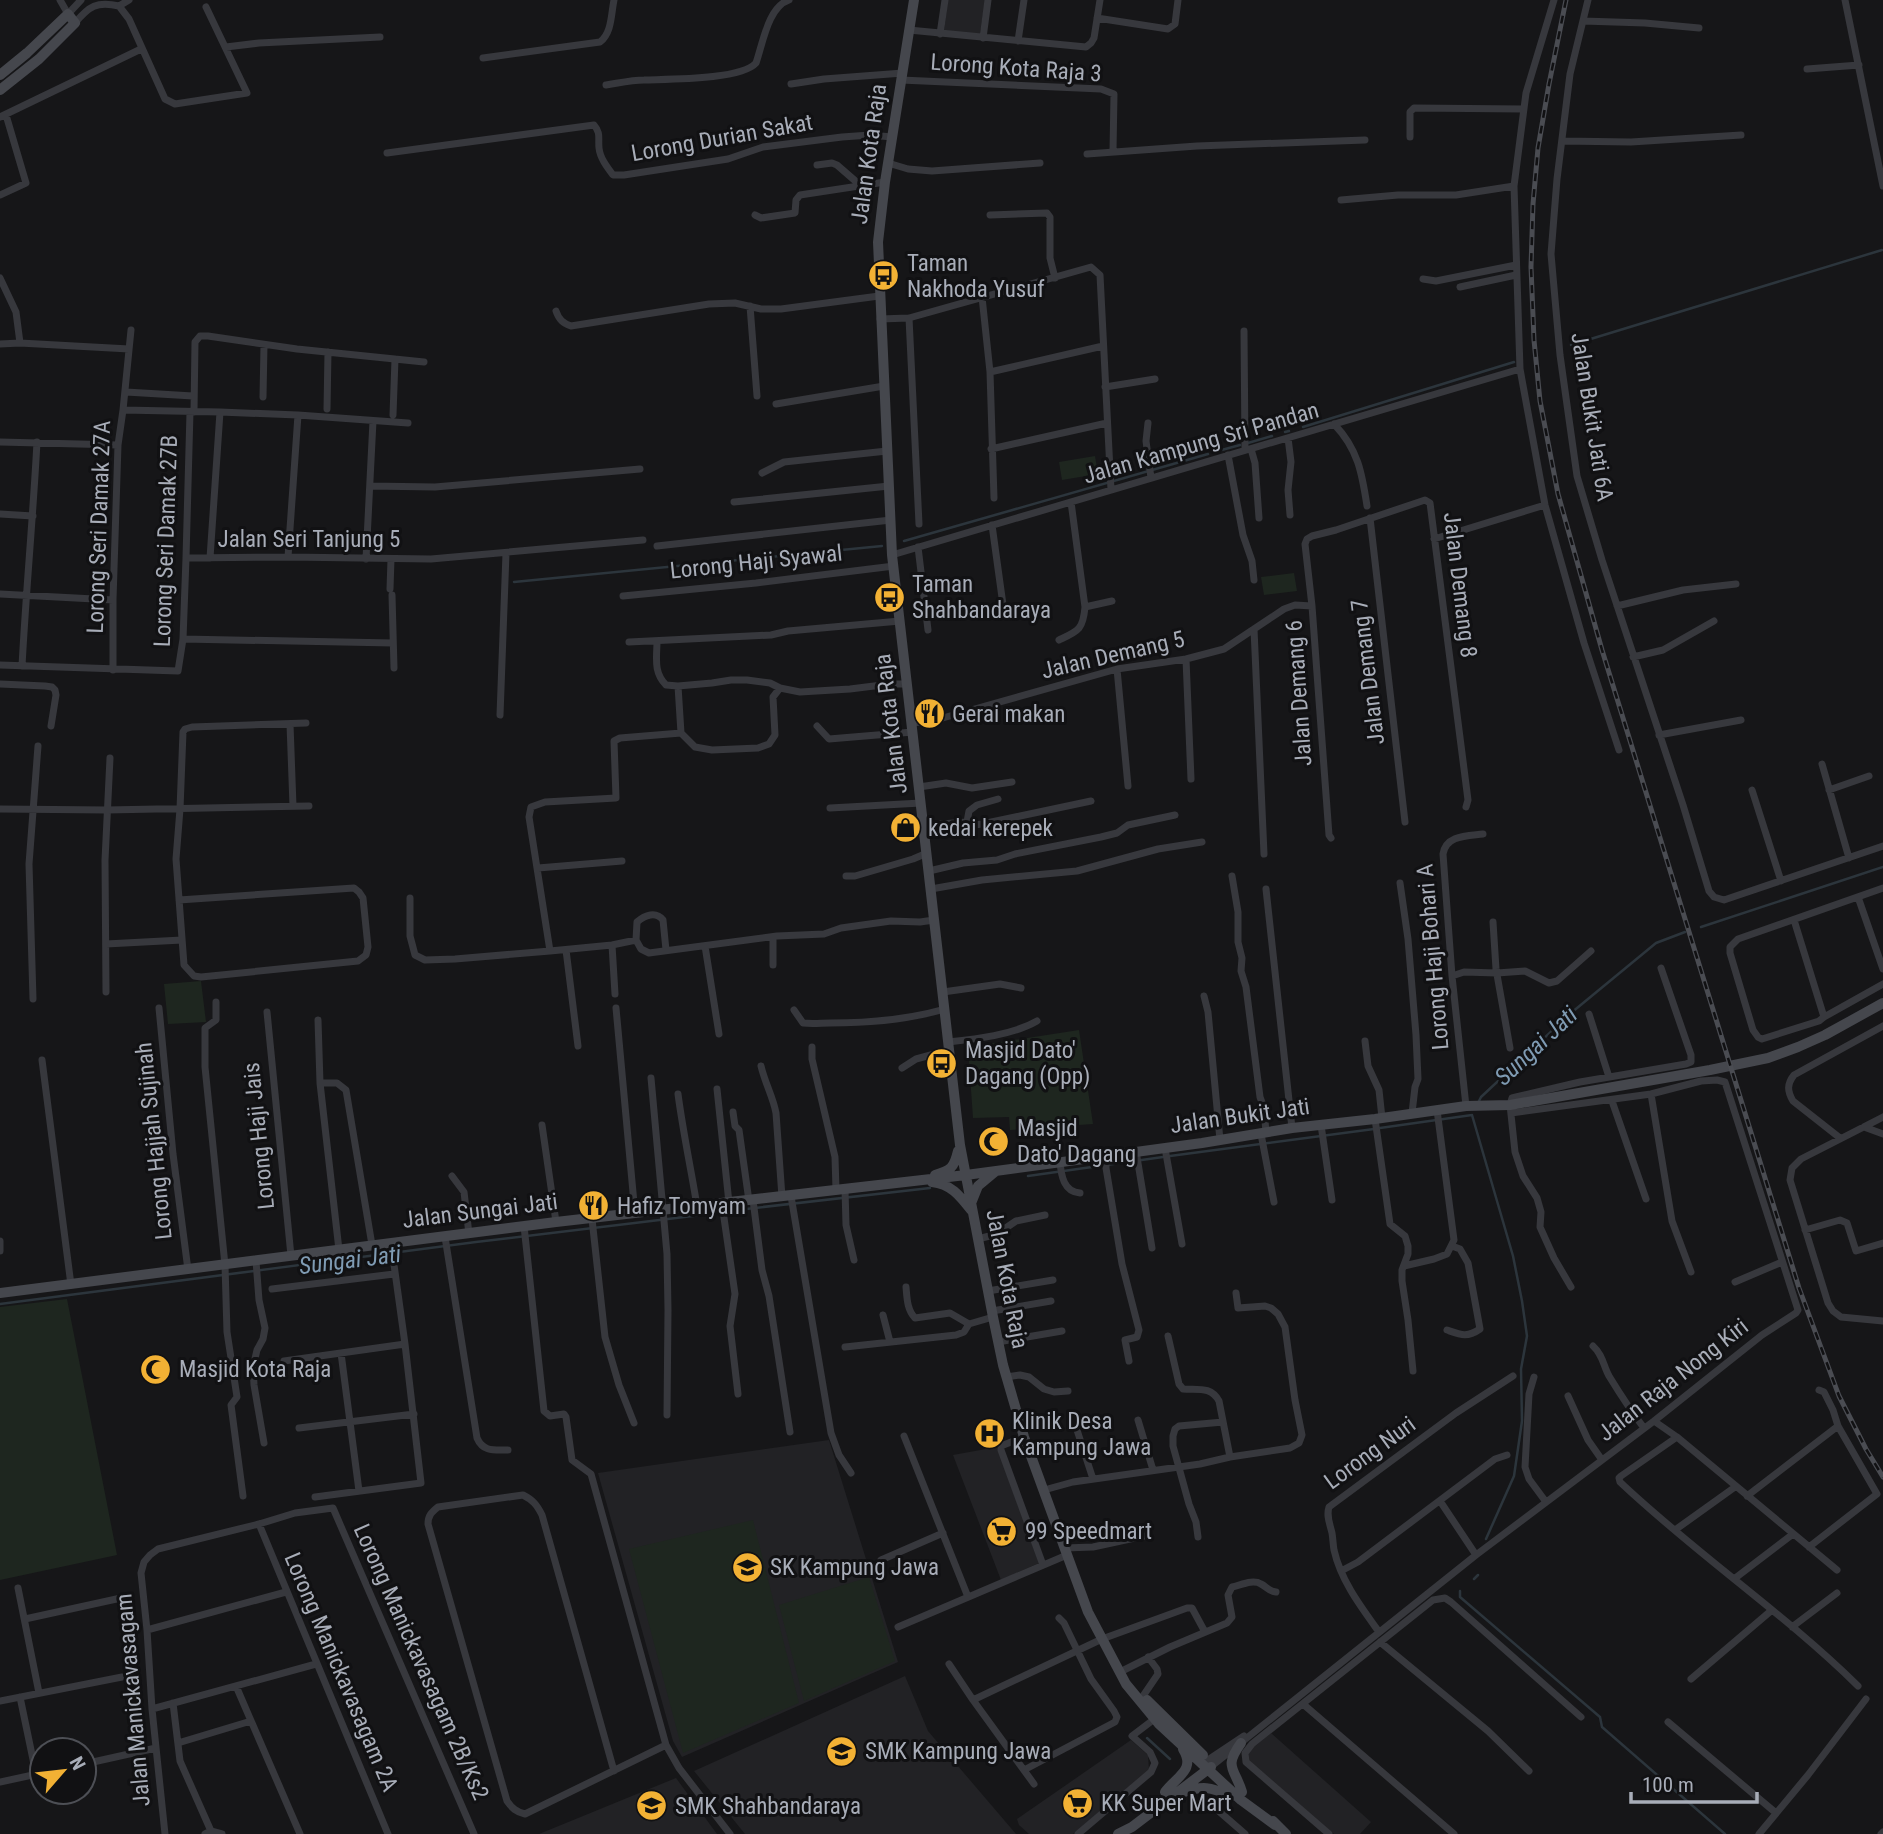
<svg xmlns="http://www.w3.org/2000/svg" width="1883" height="1834" font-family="'Roboto Condensed',sans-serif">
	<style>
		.built { fill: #222225 }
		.green { fill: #1e261f }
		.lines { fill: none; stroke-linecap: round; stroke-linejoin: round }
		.stream { stroke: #2c353c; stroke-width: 2.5 }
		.street { stroke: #37383d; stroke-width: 7 }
		.secondary { stroke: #45474d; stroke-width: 10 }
		.rail-casing { stroke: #4a4c52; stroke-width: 5 }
		.rail { stroke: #111113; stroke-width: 2.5; stroke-dasharray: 8; stroke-linecap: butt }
		.labels { text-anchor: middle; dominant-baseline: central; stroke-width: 6; stroke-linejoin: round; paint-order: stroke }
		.street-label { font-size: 23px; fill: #a8adb8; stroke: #111113 }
		.poi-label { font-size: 23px; fill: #a8adb8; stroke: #111113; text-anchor: start }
		.water-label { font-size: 24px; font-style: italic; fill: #7f9bb3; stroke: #111113 }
	</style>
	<rect width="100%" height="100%" fill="#161618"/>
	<path class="built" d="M948 0H985L980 34 944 31Z
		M829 1440 898 1662 682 1757 673 1741 598 1473Z
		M997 1447 1039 1563 1001 1580 953 1455Z
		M905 1676 928 1731 1016 1834H745L694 1771Z
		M1271 1733 1371 1822 1360 1834H1334L1249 1761 1248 1754 1250 1750Z
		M1131 1740 1148 1755 1149 1770 1073 1834H1029L1019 1825 1017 1819Z
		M676 1778 717 1834H539Z"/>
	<path class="green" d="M1095 456 1098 474 1062 480 1059 462Z
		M1294 573 1297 591 1264 595 1261 577Z
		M201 981 206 1022 168 1024 164 984Z
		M1079 1030 1093 1124 1010 1130 1009 1117 973 1118 968 1047Z
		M67 1299 117 1555 0 1580V1307Z
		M753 1520 799 1703 683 1753 629 1549Z
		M869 1577 895 1661 804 1701 779 1605Z"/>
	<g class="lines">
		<path class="stream" d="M1571 345 1882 250
			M1303 427 1514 362
			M1285 432 1289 431
			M1248 443 1272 436
			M1218 451 1240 445
			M904 541 1208 454
			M514 582 882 546
			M1701 927 1883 867
			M1478 1103 1481 1097 1571 1013 1656 943 1685 932
			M1472 1115 1513 1256 1522 1301 1527 1336 1521 1369 1522 1421 1514 1476 1486 1539
			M1380 1128 1472 1115
			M1170 1156 1374 1129
			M1028 1176 1163 1157
			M728 1211 930 1188
			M0 1304 476 1242 701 1215
			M1474 1579 1478 1575
			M1460 1591V1597L1600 1717 1602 1727 1725 1834
			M1147 1738 1170 1759"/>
		<path class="street" d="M60 0 68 14 81 0
			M1554 0 1526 93 1514 186 1520 369 1545 505 1584 643 1619 750
			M1588 0 1570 74 1557 179 1551 254 1560 355 1577 476 1602 560 1683 805 1709 891 1714 897 1724 900 1883 846
			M1845 0 1883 186
			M119 6 129 0
			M1097 18 1168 29 1175 24 1178 0
			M1583 21 1645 23 1699 28
			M75 23C89 6 97 1 119 6L129 19 165 99 175 104 247 93 206 7
			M909 30 1086 47 1091 43 1094 38 1100 0
			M940 34 945 0
			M983 38 988 0
			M1018 41 1024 0
			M226 47 259 43 380 37
			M483 58 600 42C612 33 611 14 614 0
			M1807 69 1859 65
			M901 80 1101 89 1114 94 1113 151
			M791 84 824 79 903 73
			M606 85C619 83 632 80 644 80 668 79 741 80 756 63 763 43 768 7 789 0
			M0 117 141 49
			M1410 137V112L1414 108 1523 109
			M1562 141 1631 142 1741 135
			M387 153 594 125C601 133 598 138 599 148 600 158 607 167 613 175H624L728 159 763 147 842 137 870 135 892 137
			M1087 154 1197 146 1365 140
			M888 163 908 169 932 171 1040 163
			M817 165 832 163 837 165 860 185
			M0 195 26 183 6 115
			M1341 200 1398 195H1456L1514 186
			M755 215 761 218 795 213 796 200 800 195 885 182
			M990 215 1047 213 1050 217V258L1055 278
			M0 278 16 312 20 343
			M1423 279 1436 281 1516 265
			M1460 287 1516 275
			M982 297 990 372 994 498
			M750 306 757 396
			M556 311C559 320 563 323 571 326L709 304 735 303 761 309H781L879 296
			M909 318 919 524
			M880 319 909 318 1091 267 1100 275 1111 490
			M1244 331 1245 450
			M0 344 20 343 129 349
			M990 372 1103 346
			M1105 387 1155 379
			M126 392 193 396
			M263 397 264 345
			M776 404 884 386
			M327 409 328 352
			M123 410 131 330
			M194 412 195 342 200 336H208L297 349 424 362
			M220 412 298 415 408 423
			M393 415 395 359
			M1148 423 1146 441 1151 478
			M1334 424C1358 449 1362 473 1367 506
			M1288 438 1291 462 1288 490 1290 515
			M0 442 118 445
			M991 449 1107 423
			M1251 449 1255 463 1259 518
			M1228 455 1243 535 1252 561 1254 580
			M762 473 784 462 887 451
			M370 486 435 487 640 469
			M734 502 889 486
			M0 514 33 516
			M1370 518 1405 822
			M992 525 1004 612
			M1434 539 1545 505
			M657 546 891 520
			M918 547 928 630
			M892 555 1520 369
			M288 557 298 415
			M186 558 288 557 431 559 643 540
			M366 559 373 421
			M390 589 391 559
			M0 594 113 600
			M392 595 394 668
			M623 596 756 583 894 566
			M1617 606 1683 590 1736 584
			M1085 607 1112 601
			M1254 629 1264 854
			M183 639 393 643
			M1059 640C1078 631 1083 630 1085 607L1071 502
			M657 641C657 657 653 672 666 685L678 686 712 683 731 680H747L770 683 780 688 800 692 850 689 890 684H907
			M629 642 771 635 788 631 900 621
			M1633 657 1663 650 1714 621
			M1186 659 1191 779
			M0 665 178 671 183 639 186 558 190 412
			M22 666C26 591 33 517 37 442
			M1117 669 1128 786
			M113 670V600L118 445 123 410 220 412 210 558
			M0 684 45 686 52 687 55 690 56 695 51 726
			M678 686 681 733 695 747 712 750 758 748 769 744 775 735 773 697 780 688
			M500 715 506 553
			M912 723 932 721 1117 669 1186 659 1224 649 1284 609 1295 605 1312 606
			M290 724 293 806
			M817 726 829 739 913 732
			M1659 735 1741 720
			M1822 764 1849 858
			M919 787 946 783 972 788 1012 782
			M1752 790 1781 881
			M1829 790 1869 776
			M830 808 921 803
			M0 809 107 810 309 806
			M967 822 974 825 982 824 1091 801
			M924 828 941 824 967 822 969 811 977 805 998 799
			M1331 838 1329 835 1312 606 1305 544 1307 539 1312 536 1336 530 1425 500 1430 503 1468 800 1466 807
			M538 868 622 861
			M929 871 963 863 997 860 1015 854 1101 837 1117 833 1128 825 1175 815
			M846 876H855L913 859 927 853
			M1232 876 1238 912V942L1242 958 1241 971 1246 987 1260 1097 1264 1108 1266 1133
			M1400 883 1408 939 1416 1035 1418 1079 1415 1087 1412 1113
			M1883 888 1738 939 1730 947V953L1753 1030 1758 1037 1762 1039 1819 1021 1824 1017 1883 984
			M931 889 982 880 1077 871 1158 849 1202 842
			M1266 889 1292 1128
			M1858 897 1883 969
			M410 898V936L415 955 425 960 455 959 550 951 529 817 531 807 545 802 616 798 614 741 620 738 681 733
			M179 900 354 888 359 892 363 898 368 947 366 955 358 961 201 977 194 976 184 965 176 859 180 809 183 732 185 729 192 727 306 723
			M1794 920 1824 1017
			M1493 922 1496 969 1510 1048
			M636 940 637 922C645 915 656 911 663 920L666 950
			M106 944 182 940
			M612 945 615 994
			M705 946 719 1034
			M566 950 578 1046
			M550 951 612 945 636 940 641 949 649 953 777 936 824 934 841 928 891 921 920 922 934 920
			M773 965V937
			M1452 976 1464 972 1497 973 1525 971 1549 983 1557 981 1591 951
			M106 992 105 860 110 758
			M943 992 1000 984 1021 988
			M1204 996 1208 1012 1220 1140
			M33 999 29 864 38 746
			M216 1002V1020L205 1028V1067L225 1265 227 1332 237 1397 231 1405 243 1496
			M159 1008 173 1154 188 1270
			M616 1008 635 1214
			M794 1010 803 1023C813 1024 821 1023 830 1023 867 1023 910 1019 945 1009
			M267 1012 291 1256
			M1589 1014 1609 1077
			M318 1020 320 1083 339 1250
			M1365 1041 1368 1066 1379 1090 1382 1118
			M948 1042C976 1039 1013 1035 1037 1021
			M812 1047V1059L835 1157 836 1190
			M42 1060 71 1285
			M761 1066C765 1083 773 1097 776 1113L782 1197
			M902 1068 916 1059 949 1050
			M651 1078 667 1254 668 1310 667 1415
			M320 1083H337L346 1090 372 1245
			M717 1089 729 1203
			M678 1094C683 1132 691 1169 697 1206
			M1651 1094 1672 1221 1691 1272
			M1612 1101 1646 1199
			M1466 1106 1452 976 1443 854C1446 835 1467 836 1483 834
			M733 1112 735 1126 739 1130 749 1201
			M1883 1117 1801 1159 1792 1168 1790 1180 1828 1303 1833 1311 1841 1317 1883 1321
			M1375 1119 1390 1224 1405 1236 1408 1246V1254L1402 1270V1281L1408 1320 1413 1371
			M542 1125 556 1222
			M1321 1125 1332 1200
			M1864 1127 1883 1134
			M1261 1134 1274 1202
			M1840 1138 1793 1101C1787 1091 1787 1084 1794 1075L1883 1026
			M1165 1148 1182 1244
			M1136 1151 1152 1248
			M1106 1155V1168L1122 1264 1139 1330 1137 1337 1125 1340 1129 1361
			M1060 1161C1061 1176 1064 1192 1080 1193
			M452 1176 464 1192 469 1234
			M845 1189 846 1225 854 1260
			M791 1196 831 1433 839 1455 851 1473
			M753 1200 762 1270 769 1296 790 1432
			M722 1204 735 1294 730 1326 738 1394
			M592 1219 605 1337 619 1385 634 1423
			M524 1226 544 1411 550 1416 564 1414 566 1417 572 1460 591 1474 666 1745 679 1768 730 1834
			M1805 1230 1840 1220 1847 1223 1856 1251 1883 1243
			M445 1237 477 1438C483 1452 494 1450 508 1450
			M978 1239 997 1234 1016 1221 1045 1215
			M0 1241V1251
			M256 1261 259 1300 265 1328 263 1339 257 1350 253 1367 254 1385 264 1443
			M1404 1266 1434 1259 1447 1254 1454 1240 1437 1110
			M1735 1282 1782 1262
			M906 1287C907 1298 907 1310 915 1318L950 1313 969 1324 993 1317
			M1571 1287 1554 1258 1540 1227 1541 1212 1537 1198 1523 1176 1515 1152 1510 1105 1512 1098 1516 1097 1580 1082 1686 1064 1691 1062V1055L1661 968
			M272 1289 394 1274
			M988 1291 1053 1280
			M992 1311 1051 1301
			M883 1315 890 1342
			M1447 1330C1461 1335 1467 1338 1480 1329L1468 1263 1460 1249 1452 1246
			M1168 1336 1179 1384 1183 1389C1198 1390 1211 1386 1219 1401L1230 1457
			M998 1342 1062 1331
			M1593 1346C1603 1355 1603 1365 1609 1376 1620 1394 1631 1411 1644 1428
			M845 1347 956 1335 964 1332 969 1324
			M341 1353 359 1491
			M284 1361 405 1344
			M1006 1377 1020 1375 1029 1377 1044 1389 1054 1392 1068 1391
			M1534 1377 1529 1394 1525 1467 1529 1479 1546 1502
			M1568 1396 1588 1440 1602 1460
			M1138 1420 1153 1470
			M1654 1421 1677 1437 1837 1570
			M1076 1427 1093 1479
			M299 1428 414 1414
			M904 1436 968 1597
			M1024 1437 1001 1446V1450L1043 1565
			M1677 1437 1621 1476 1619 1478 1620 1482C1696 1554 1784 1613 1858 1686
			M1044 1490 1073 1482 1200 1464 1230 1457 1290 1448 1299 1443 1302 1435 1295 1400 1285 1327 1278 1314 1271 1308 1265 1306 1238 1308 1236 1293
			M1747 1496 1838 1426
			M315 1497 421 1483 405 1344 391 1243
			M1440 1501 1476 1555
			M259 1524 388 1834
			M1675 1530 1735 1487
			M1198 1537 1196 1522 1189 1504 1173 1446V1436L1175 1429 1179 1426 1223 1422
			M1809 1547 1877 1494 1838 1426 1833 1410 1824 1392 1819 1390
			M1065 1548 1093 1547 1144 1536
			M881 1560 943 1533
			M1341 1571 1358 1562 1495 1459 1507 1455
			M1734 1579 1793 1534
			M18 1588 39 1693
			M25 1619 121 1598
			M898 1627 1067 1555
			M1792 1627 1837 1593
			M147 1630 286 1592
			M1379 1632C1361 1607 1341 1581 1334 1550 1333 1544 1333 1539 1332 1533 1330 1524 1326 1516 1329 1507L1456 1413 1513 1376
			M1380 1642 1488 1731 1529 1771
			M949 1664 973 1700 1034 1784
			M1120 1672 1170 1647 1227 1623 1232 1617 1228 1595 1232 1587C1241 1585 1253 1579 1261 1584 1267 1587 1268 1591 1276 1592
			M1691 1679 1772 1610
			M236 1686 300 1834
			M1143 1696 1158 1674 1157 1669 1148 1657
			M20 1697 36 1774
			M973 1700 1102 1639 1187 1608H1192L1205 1632
			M0 1701 122 1677
			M173 1703 180 1761 211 1831
			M1303 1704 1454 1834
			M152 1709 316 1664
			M1668 1722 1776 1813
			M178 1743 251 1721
			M1208 1760 1244 1736
			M84 1764 156 1748
			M1213 1765 1476 1555 1654 1421 1762 1335 1796 1313 1798 1310 1725 1082 1717 1080 1701 1081 1651 1094 1511 1113
			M1024 1770 1115 1722 1117 1717 1114 1711 1091 1679 1064 1623 1059 1618
			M614 1771 542 1515C537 1505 533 1500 523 1495L438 1507C432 1512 428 1515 428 1524L507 1801C512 1808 516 1812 525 1814L666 1745
			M0 1782 42 1773
			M1206 1800 1245 1834
			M165 1834 152 1709 147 1630 141 1573 144 1562 150 1555 158 1549 259 1524 295 1513 333 1508 474 1834
			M205 1834 211 1831 222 1834
			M1078 1834 1151 1772 1155 1763 1150 1752 1132 1736 1157 1717
			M1329 1834 1246 1762 1245 1753 1252 1744 1433 1600 1445 1598 1451 1602 1581 1717
			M1759 1834 1808 1775 1866 1699
			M1881 1834 1883 1832"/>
		<path class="secondary" d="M914 0 885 182 878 242 892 555 960 1145 993 1317 1003 1365 1024 1437 1088 1612 1126 1684 1159 1724 1241 1800 1275 1825
			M0 75 27 53 68 14 75 23 39 59 0 90
			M935 1175C951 1170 954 1168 958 1151
			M932 1182C951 1184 960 1196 971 1210
			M972 1201 978 1186 996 1171
			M0 1293 556 1222 966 1175 1202 1143 1292 1128 1375 1119 1466 1106 1510 1105 1710 1070 1768 1058 1798 1047 1825 1035 1883 1003
			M1147 1700 1203 1755
			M1241 1743C1223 1768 1235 1768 1242 1792
			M1165 1792C1177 1776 1196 1770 1183 1749
			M1181 1793C1203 1785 1210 1787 1232 1796
			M1273 1821 1286 1834
			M1118 1834 1132 1827 1211 1767"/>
		<defs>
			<path id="rail" d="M1566 0 1549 84 1538 148 1533 204 1531 267 1534 340 1540 401 1558 494 1602 650 1799 1288 1839 1396 1866 1449 1883 1477"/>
		</defs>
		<use href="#rail" class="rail-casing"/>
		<use href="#rail" class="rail"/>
	</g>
	<defs>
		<symbol id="bus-disc" viewBox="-11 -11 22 22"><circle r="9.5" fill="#f2b134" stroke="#111113"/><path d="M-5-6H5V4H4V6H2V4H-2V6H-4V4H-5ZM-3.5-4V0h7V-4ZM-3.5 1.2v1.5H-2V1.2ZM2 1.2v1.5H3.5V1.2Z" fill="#111"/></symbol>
		<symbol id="restaurant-disc" viewBox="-11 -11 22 22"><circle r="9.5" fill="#f2b134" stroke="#111113"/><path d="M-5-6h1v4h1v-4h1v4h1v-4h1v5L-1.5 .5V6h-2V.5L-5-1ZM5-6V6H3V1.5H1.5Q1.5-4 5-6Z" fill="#111"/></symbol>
		<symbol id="shop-disc" viewBox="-11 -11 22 22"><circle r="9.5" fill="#f2b134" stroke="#111113"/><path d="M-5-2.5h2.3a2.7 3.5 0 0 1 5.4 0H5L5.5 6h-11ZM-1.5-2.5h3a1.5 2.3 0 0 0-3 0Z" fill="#111"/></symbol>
		<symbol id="mosque-disc" viewBox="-11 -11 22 22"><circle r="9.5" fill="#f2b134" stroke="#111113"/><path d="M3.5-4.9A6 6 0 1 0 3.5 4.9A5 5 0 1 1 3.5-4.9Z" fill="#111"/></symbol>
		<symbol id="hospital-disc" viewBox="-11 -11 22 22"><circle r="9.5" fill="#f2b134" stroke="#111113"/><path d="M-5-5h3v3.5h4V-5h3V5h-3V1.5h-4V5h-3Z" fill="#111"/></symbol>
		<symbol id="supermarket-disc" viewBox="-11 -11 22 22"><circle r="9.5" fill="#f2b134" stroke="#111113"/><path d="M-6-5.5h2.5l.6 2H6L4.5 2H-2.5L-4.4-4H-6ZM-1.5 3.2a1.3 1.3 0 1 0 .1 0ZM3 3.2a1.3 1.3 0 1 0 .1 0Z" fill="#111"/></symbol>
		<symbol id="school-disc" viewBox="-11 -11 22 22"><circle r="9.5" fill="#f2b134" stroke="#111113"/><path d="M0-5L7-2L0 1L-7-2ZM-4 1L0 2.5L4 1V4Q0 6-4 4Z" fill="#111"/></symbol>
	</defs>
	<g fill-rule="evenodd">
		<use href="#bus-disc" x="866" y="258" width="35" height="35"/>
		<use href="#bus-disc" x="872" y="580" width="35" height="35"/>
		<use href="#restaurant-disc" x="912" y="696" width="35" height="35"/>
		<use href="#shop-disc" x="888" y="810" width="35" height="35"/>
		<use href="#bus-disc" x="924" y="1046" width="35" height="35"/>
		<use href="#mosque-disc" x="976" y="1124" width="35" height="35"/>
		<use href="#restaurant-disc" x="576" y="1188" width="35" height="35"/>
		<use href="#mosque-disc" x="138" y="1352" width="35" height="35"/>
		<use href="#hospital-disc" x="972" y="1416" width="35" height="35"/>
		<use href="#supermarket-disc" x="984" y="1514" width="35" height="35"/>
		<use href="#school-disc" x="730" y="1550" width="35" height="35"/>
		<use href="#school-disc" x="824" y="1734" width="35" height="35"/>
		<use href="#supermarket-disc" x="1060" y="1786" width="35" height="35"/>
		<use href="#school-disc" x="634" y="1788" width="35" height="35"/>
	</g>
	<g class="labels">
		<g class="street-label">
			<text transform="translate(1016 68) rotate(4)">Lorong Kota Raja 3</text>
			<text transform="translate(722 138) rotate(-10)">Lorong Durian Sakat</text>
			<text transform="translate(869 154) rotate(-82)">Jalan Kota Raja</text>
			<text transform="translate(1592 417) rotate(81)">Jalan Bukit Jati 6A</text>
			<text transform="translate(1201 443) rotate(-16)">Jalan Kampung Sri Pandan</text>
			<text transform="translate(99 527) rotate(-88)">Lorong Seri Damak 27A</text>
			<text x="309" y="539">Jalan Seri Tanjung 5</text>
			<text transform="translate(166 541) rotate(-88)">Lorong Seri Damak 27B</text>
			<text transform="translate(756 562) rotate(-6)">Lorong Haji Syawal</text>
			<text transform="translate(1460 585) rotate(83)">Jalan Demang 8</text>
			<text transform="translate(1113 655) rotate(-13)">Jalan Demang 5</text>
			<text transform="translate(1368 672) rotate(-97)">Jalan Demang 7</text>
			<text transform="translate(1299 693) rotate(-94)">Jalan Demang 6</text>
			<text transform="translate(891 724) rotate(-97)">Jalan Kota Raja</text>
			<text transform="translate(1433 957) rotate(-95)">Lorong Haji Bohari A</text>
			<text transform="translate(1240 1116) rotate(-8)">Jalan Bukit Jati</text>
			<text transform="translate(259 1136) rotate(-96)">Lorong Haji Jais</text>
			<text transform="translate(154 1141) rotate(-96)">Lorong Hajjah Sujinah</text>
			<text transform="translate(480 1211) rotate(-7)">Jalan Sungai Jati</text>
			<text transform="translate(1007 1279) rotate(79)">Jalan Kota Raja</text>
			<text transform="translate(1673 1380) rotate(-38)">Jalan Raja Nong Kiri</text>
			<text transform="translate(1370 1453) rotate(-36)">Lorong Nuri</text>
			<text transform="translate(421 1662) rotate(66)">Lorong Manickavasagam 2B/Ks2</text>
			<text transform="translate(341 1672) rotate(67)">Lorong Manickavasagam 2A</text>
			<text transform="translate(133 1700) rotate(-95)">Jalan Manickavasagam</text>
		</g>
		<g class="poi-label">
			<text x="907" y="263">Taman<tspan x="907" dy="26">Nakhoda Yusuf</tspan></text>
			<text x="912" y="584">Taman<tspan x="912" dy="26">Shahbandaraya</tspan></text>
			<text x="952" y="714">Gerai makan</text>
			<text x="928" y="828">kedai kerepek</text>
			<text x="965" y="1050">Masjid Dato'<tspan x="965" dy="26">Dagang (Opp)</tspan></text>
			<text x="1017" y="1128">Masjid<tspan x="1017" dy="26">Dato' Dagang</tspan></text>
			<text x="617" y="1206">Hafiz Tomyam</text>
			<text x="179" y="1369">Masjid Kota Raja</text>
			<text x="1012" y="1421">Klinik Desa<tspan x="1012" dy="26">Kampung Jawa</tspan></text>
			<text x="1025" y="1531">99 Speedmart</text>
			<text x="770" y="1567">SK Kampung Jawa</text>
			<text x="865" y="1751">SMK Kampung Jawa</text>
			<text x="1101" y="1803">KK Super Mart</text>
			<text x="675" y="1806">SMK Shahbandaraya</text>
		</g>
		<g class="water-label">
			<text transform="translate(1536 1046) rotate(-43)">Sungai Jati</text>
			<text transform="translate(350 1260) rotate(-7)">Sungai Jati</text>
		</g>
	</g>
	<g transform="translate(63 1771) rotate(62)"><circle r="33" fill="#111113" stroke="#4d4f55" stroke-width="2"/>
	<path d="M0-5L12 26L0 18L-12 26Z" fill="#f2b134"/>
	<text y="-10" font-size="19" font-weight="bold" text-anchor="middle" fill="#a8adb8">N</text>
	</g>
	<path d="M1631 1792v10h126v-10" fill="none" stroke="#a8adb8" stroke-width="3.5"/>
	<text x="1642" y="1792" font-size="21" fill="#a8adb8" stroke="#111113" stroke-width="5" paint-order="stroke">100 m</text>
</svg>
